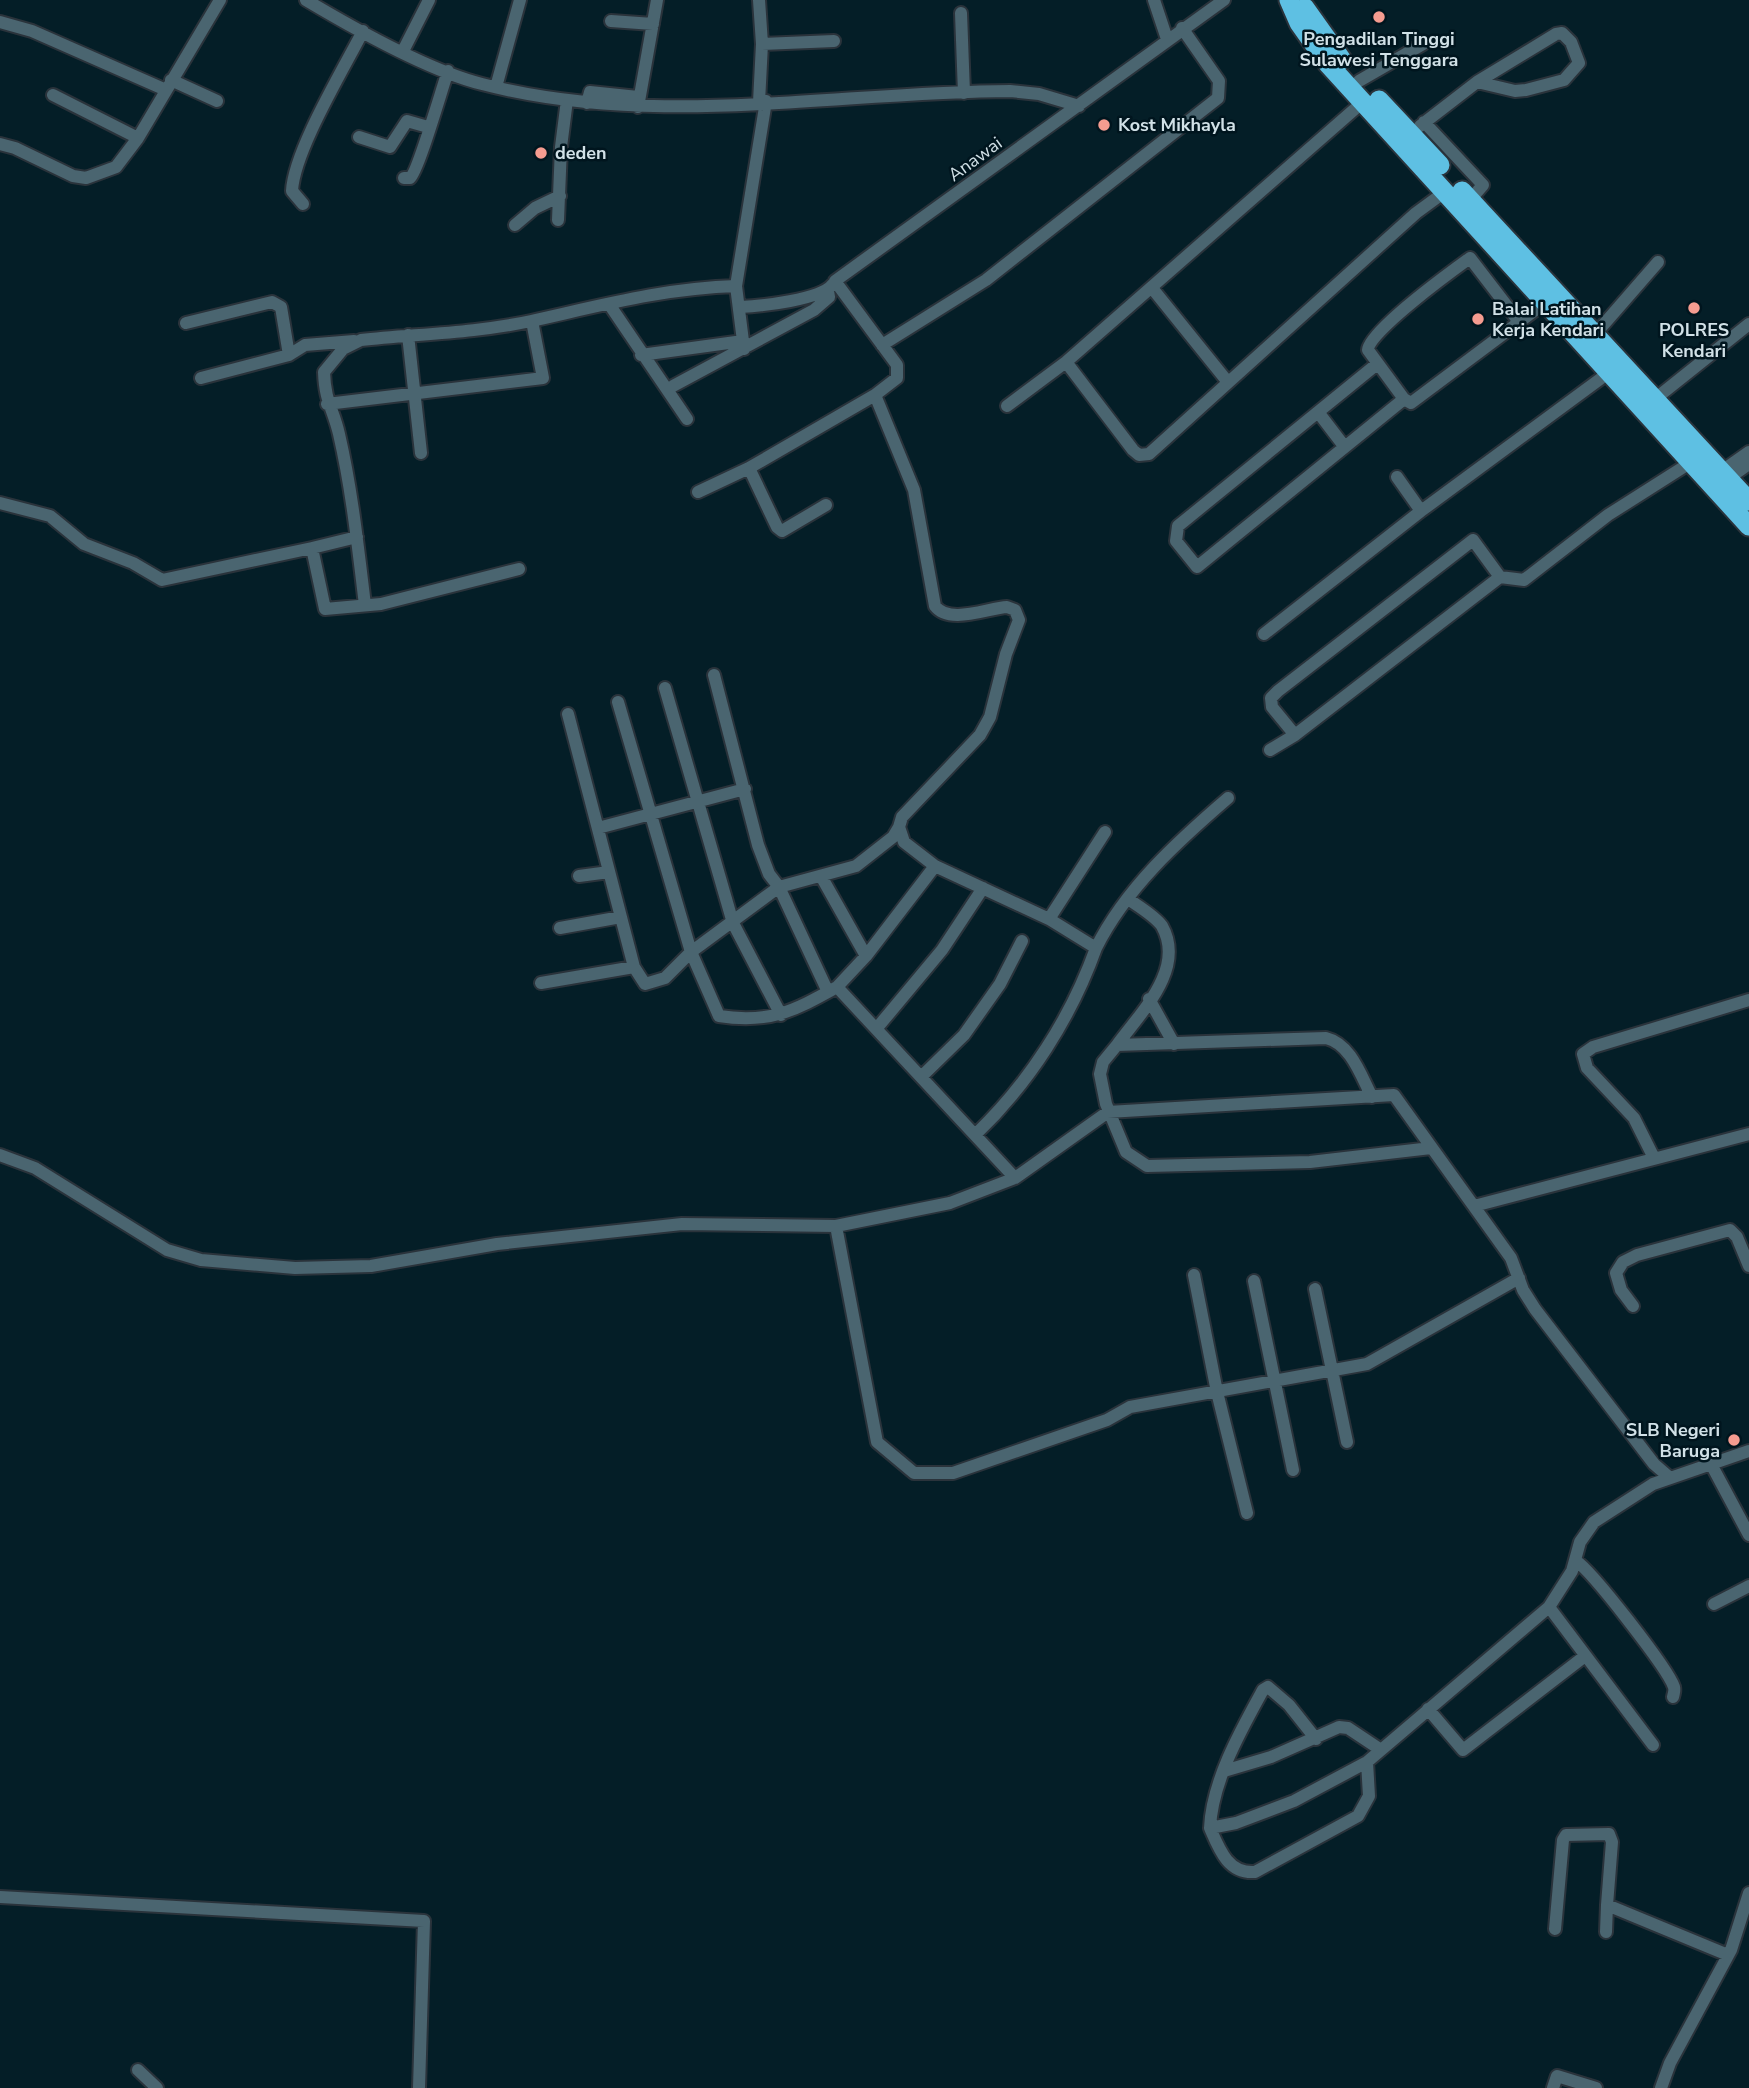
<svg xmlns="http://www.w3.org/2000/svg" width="1749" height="2088" font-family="'Nunito Sans',sans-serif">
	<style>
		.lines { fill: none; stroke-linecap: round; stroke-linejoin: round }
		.minor-casing { stroke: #2a333b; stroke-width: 16 }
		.highway-casing { stroke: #2a333b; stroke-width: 23 }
		.minor { stroke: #4a6570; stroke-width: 12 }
		.highway { stroke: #5ec0e3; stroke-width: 19 }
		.poi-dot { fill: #f59c90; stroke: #00151e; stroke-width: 2.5 }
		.labels { text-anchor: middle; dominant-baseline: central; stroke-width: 5; stroke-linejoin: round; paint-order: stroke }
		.poi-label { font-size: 18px; font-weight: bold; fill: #d1e1e7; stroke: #00151e; text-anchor: start }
		.street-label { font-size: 18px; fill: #d1e1e7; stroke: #00151e }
	</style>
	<rect width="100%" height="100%" fill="#041e27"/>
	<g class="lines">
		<defs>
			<path id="minor" d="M306 0C353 28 430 71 482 84 655 129 835 92 1010 91L1039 94 1079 106
				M759 0 762 44 759 102
				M1154 0 1167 39
				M1224 0 835 281 897 365V378L875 395 914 490 935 606C949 625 988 608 1007 607L1015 610 1019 620 1006 654 990 717 980 735 902 817 899 827 904 842 935 866 1049 919 1096 948C1126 888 1178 841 1228 798
				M961 13 964 93
				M611 21 653 24
				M0 22 32 31 166 90
				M1562 33 1571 42 1579 63 1564 80 1526 90 1515 91 1477 82 1556 34Z
				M762 44 834 41
				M403 51 429 0
				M171 80 217 101
				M1359 81 1423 44
				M496 87 520 0
				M53 95 138 138
				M587 103 590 92 638 97
				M638 107 657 0
				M1424 122 1483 185 1470 200
				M1420 126 1477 82
				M359 137 390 147 407 121 428 127
				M0 144 15 148 73 176 86 178 116 167 138 138 220 0
				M404 178H410C418 172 442 88 448 71
				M303 204 292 191C294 151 343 70 363 31
				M558 220 561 147 567 100
				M515 225 535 208 560 196
				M736 286 744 349
				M1152 288 1227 381
				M609 304 687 419
				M740 307C761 306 821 300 833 284
				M186 323 272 302 281 307 289 355
				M1520 323 1470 258C1452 271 1368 332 1368 350L1404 399 1411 403 1546 302
				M408 335 421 453
				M1591 339 1658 262
				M882 345 986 280 1218 98 1219 81 1182 28
				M641 355 743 341
				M1066 362 1133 450 1139 455 1149 454 1416 213 1446 191
				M1377 364 1178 526 1176 541 1197 567 1404 399
				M201 378 289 355 305 345 354 341
				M673 386 814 310 829 297 828 291
				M1655 399 1749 324
				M327 404 543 378 532 321
				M1007 406 1066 362 1364 101
				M1318 412 1344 446
				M749 468 777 527 782 531 826 505
				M1722 471 1749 452
				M1397 477 1421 511
				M1729 478 1749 464
				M698 492 749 468 875 395
				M0 503 50 516 84 544 133 563 162 580 312 548 325 609 381 604 519 569
				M312 548 357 537
				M1500 577 1295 735 1272 707 1271 698 1278 691 1473 540 1500 577 1524 580 1608 515 1693 461
				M365 605C358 548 352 490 339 434 333 408 325 402 324 372L343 349 361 340C417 334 476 333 531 321 599 306 665 288 736 286L766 101
				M1264 634 1421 511 1611 371
				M714 675 758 845 769 874 779 887 828 992
				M665 688 733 923 781 1015
				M618 702 691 952 719 1016C769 1024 794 1011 837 987
				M568 714 634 967 645 984 665 978 691 952 779 887 856 866 893 837 899 827
				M1270 750 1295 735
				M598 828 745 789
				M579 876 609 872
				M821 876 866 956
				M1049 919 1105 832
				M560 928 621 917
				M541 983 634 967
				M1149 999 1174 1044
				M877 1028 942 950 983 888
				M1117 1045C1141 1012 1186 969 1162 926 1155 916 1138 906 1128 899
				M921 1077 964 1035 1000 984 1022 941
				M1372 1097C1361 1076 1351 1044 1326 1038L1117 1045 1103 1062 1100 1074 1106 1104 1126 1152 1147 1166 1310 1162 1431 1148
				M976 1134C1029 1083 1071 1018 1096 948
				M0 1155 35 1168 167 1250 201 1260 295 1268 371 1266 497 1244 682 1224 836 1226 950 1203 1015 1178 837 987 866 956 935 866
				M1654 1158 1634 1118 1587 1068 1583 1054 1593 1047 1749 1000
				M1015 1178 1108 1112 1394 1095 1511 1258 1523 1290 1535 1309 1654 1464 1669 1477
				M1474 1206 1749 1134
				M836 1226 877 1442 914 1473H953L1107 1420 1130 1407 1367 1364 1519 1278
				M1194 1275 1217 1392 1247 1513
				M1254 1281 1293 1470
				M1315 1289 1347 1442
				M1633 1306 1621 1290 1616 1273 1623 1262 1637 1255 1730 1230 1737 1237 1749 1266
				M1711 1464 1749 1535
				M1576 1561C1592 1571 1668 1669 1674 1687 1675 1691 1674 1692 1673 1697
				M1714 1604 1749 1586
				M1549 1607 1653 1745
				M1428 1709 1463 1750 1585 1656
				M1316 1739 1289 1705 1268 1687 1263 1690C1241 1730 1212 1781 1210 1828L1236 1823 1294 1801 1367 1762 1549 1607 1572 1571 1580 1542 1594 1522 1653 1484 1749 1451
				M1224 1771 1271 1757 1339 1727 1348 1728 1381 1750
				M1210 1828C1219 1849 1228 1874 1255 1872L1358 1816 1369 1796 1367 1762
				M0 1897 424 1921 419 2088
				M1555 1929 1563 1840 1566 1835 1609 1834 1612 1842 1607 1905 1728 1955
				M1606 1932 1607 1905
				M138 2070 157 2088
				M1553 2088 1557 2076 1596 2088
				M1661 2088 1670 2063 1731 1950 1749 1893"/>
			<path id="highway" d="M1289 0 1299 23 1328 64 1749 526
				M1305 8 1342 60
				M1379 100 1440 165
				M1462 191 1749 501"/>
		</defs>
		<use href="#minor" class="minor-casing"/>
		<use href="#highway" class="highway-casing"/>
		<use href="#minor" class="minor"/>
		<use href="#highway" class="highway"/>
	</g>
	<g class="poi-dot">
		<circle cx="1379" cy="17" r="7"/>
		<circle cx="1104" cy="125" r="7"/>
		<circle cx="541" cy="153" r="7"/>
		<circle cx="1694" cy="308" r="7"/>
		<circle cx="1478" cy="319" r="7"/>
		<circle cx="1734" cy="1440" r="7"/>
	</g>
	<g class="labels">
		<g class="poi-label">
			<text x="1379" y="39" text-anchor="middle">Pengadilan Tinggi<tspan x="1379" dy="21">Sulawesi Tenggara</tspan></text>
			<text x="1118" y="125">Kost Mikhayla</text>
			<text x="555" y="153">deden</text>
			<text x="1492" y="309">Balai Latihan<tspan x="1492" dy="21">Kerja Kendari</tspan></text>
			<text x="1694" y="330" text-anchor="middle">POLRES<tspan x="1694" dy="21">Kendari</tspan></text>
			<text x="1720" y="1430" text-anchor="end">SLB Negeri<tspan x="1720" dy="21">Baruga</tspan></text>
		</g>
		<g class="street-label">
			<text transform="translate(975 159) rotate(-36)">Anawai</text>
		</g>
	</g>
</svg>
